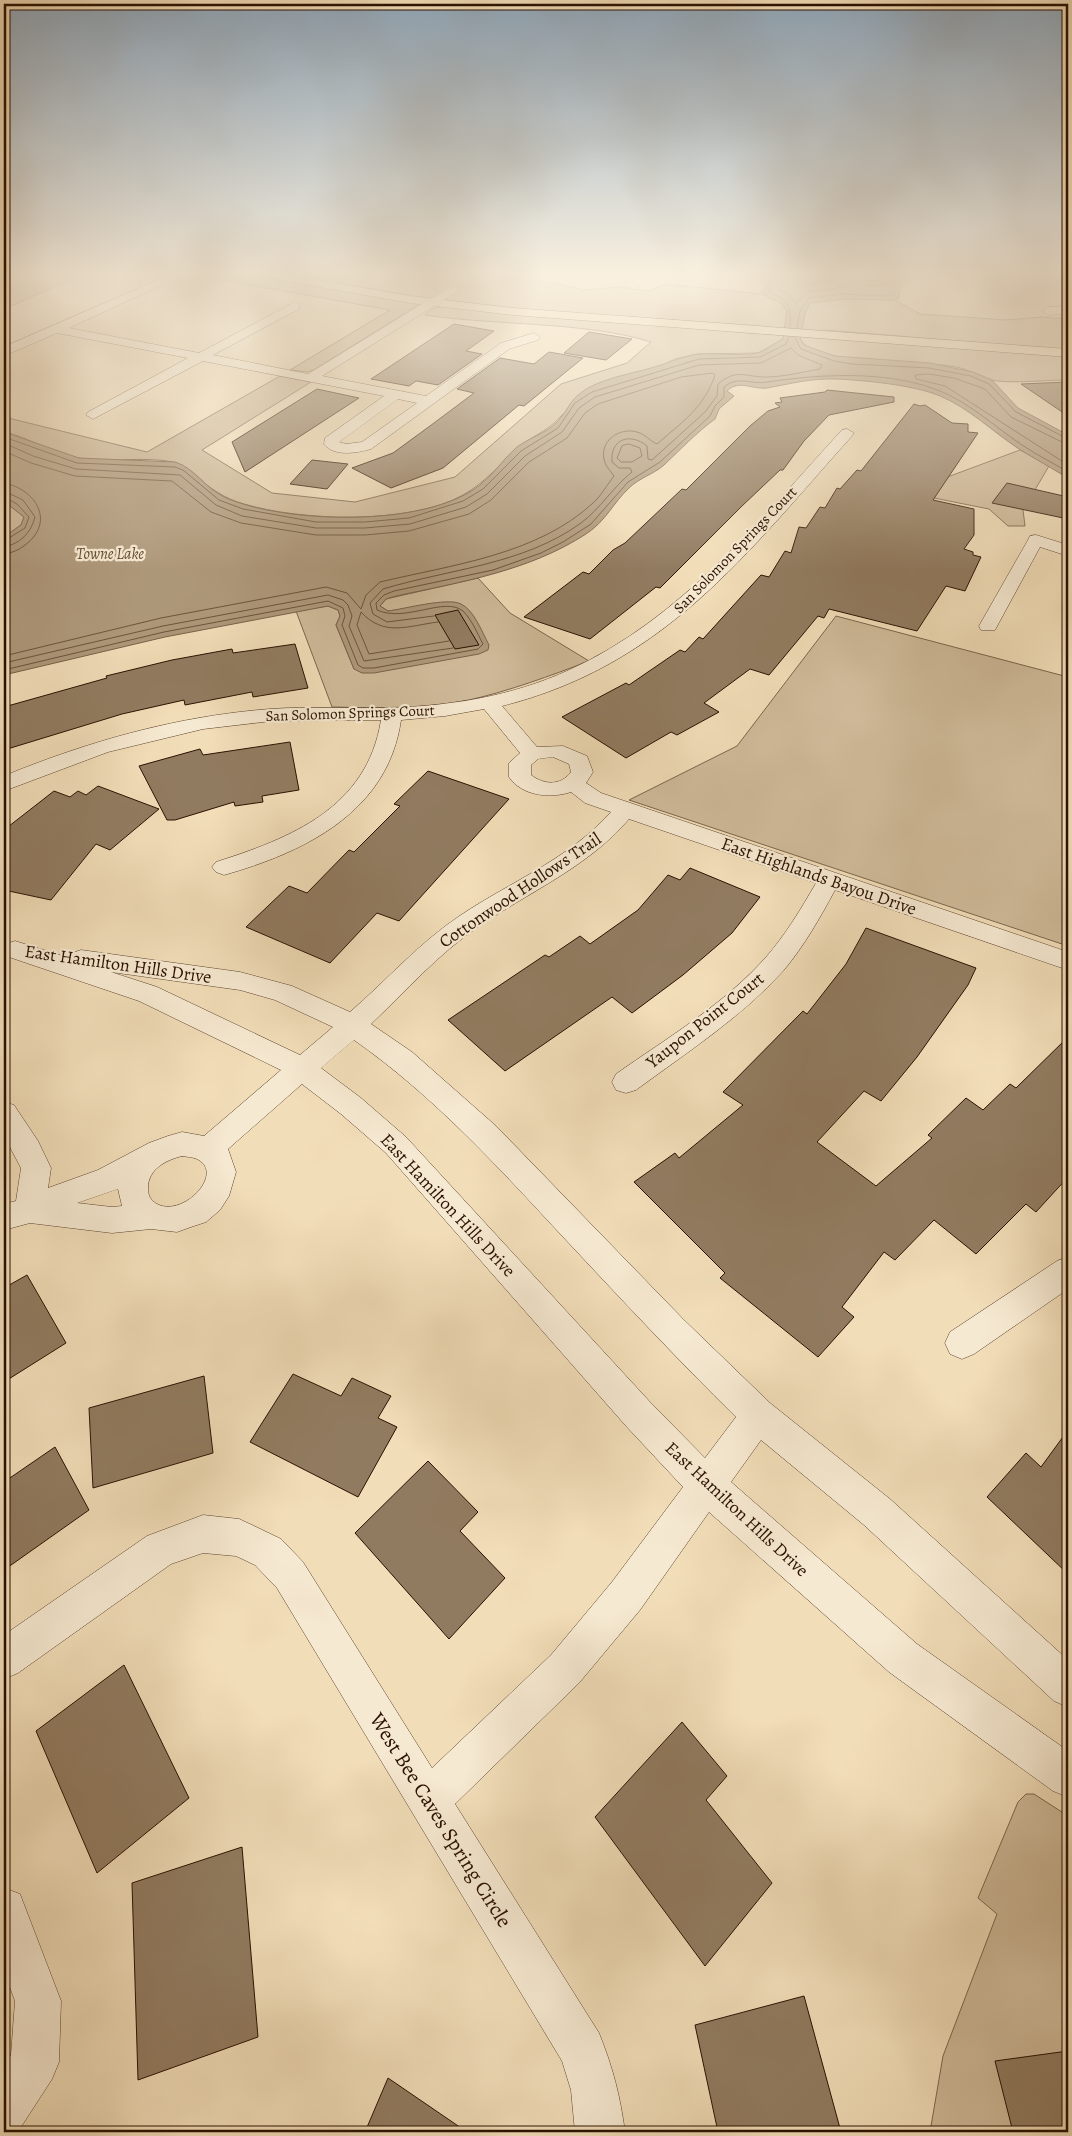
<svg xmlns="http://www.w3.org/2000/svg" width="1072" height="2136" font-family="Alegreya,serif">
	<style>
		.green { fill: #cfba99; stroke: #7c654c }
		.water { fill: #ad9779; stroke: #796149; fill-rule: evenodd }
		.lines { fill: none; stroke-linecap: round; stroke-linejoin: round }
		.shore { stroke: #6c543c; stroke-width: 1 }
		.building { fill: #917b60; stroke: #2a1000 }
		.minor-casing { stroke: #5c432e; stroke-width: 1 }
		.major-casing { stroke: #2a1000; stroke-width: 1 }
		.minor { fill: #f6e9d1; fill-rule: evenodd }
		.major { fill: #f1ddb8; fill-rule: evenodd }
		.labels { text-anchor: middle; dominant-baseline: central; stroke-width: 4.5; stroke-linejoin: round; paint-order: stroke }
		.far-street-label { font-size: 15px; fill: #2a1000; stroke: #f6e9d1 }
		.far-water-label { font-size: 16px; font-style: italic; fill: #654d36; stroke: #f6e9d1 }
		.street-label { font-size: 18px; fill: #2a1000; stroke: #f6e9d1 }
		.near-street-label { font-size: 21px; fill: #2a1000; stroke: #f6e9d1 }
	</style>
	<rect width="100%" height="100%" fill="#f1ddb8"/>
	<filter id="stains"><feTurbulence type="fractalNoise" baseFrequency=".004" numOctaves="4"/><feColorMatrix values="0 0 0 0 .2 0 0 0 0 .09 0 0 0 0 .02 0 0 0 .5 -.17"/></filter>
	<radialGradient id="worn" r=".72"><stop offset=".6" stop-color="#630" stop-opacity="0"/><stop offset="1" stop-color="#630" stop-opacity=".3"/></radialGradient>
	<path class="green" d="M4 271H91L4 309Z
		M171 271H230L414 302 418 305 314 370 307 372 290 370 390 310Z
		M263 271H496L584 290 620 287 649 291 665 284 763 294 781 303 787 311 783 339 758 353 698 354 675 359 562 415C550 430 534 435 520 446 501 463 485 483 463 495 410 525 301 521 244 504 225 499 210 488 195 476 189 472 180 463 173 462 142 456 110 463 79 458 52 454 29 437 4 432V417L147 452 280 376 311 382 202 450 272 493 355 502 455 477 561 384 627 363 651 342C583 321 497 326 425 315L432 309 445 306 760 334 761 326 529 310 422 297Z
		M887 272 895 274 896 278 872 281 853 277 866 273Z
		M844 299 895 300 920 314 1006 320 1041 317 1068 319V350L826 330V338L1068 356V380C1049 380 1008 384 992 380 979 377 968 369 956 367 923 360 817 367 800 339L805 313 810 303Z
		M1020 450 1049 466 1023 510 1025 526H1008L989 509 919 495 926 485Z
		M4 501 24 517 21 525 4 537Z
		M478 578 510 613 589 661C550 676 509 691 469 700 424 709 377 708 332 707L296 611 328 606 338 610 340 616 336 625 354 669 404 609 388 611 380 606 386 599Z
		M836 616 1068 677V946L629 800 737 746Z
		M1026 1794H1034L1068 1816V2132H930L943 2056 997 1914 978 1898 1018 1802Z"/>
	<path class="water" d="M785 271H945L908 280 901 286 899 298 895 300 844 299 810 303 805 313 800 339 804 345 835 356 930 363 973 372 992 380 1018 408 1068 435V478C1052 468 1035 459 1019 449 993 432 969 408 940 396 915 385 862 380 835 379 812 378 789 384 767 388 753 390 739 379 727 391L734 396 719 409 715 419C696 433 681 449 664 465 654 474 639 478 629 488 613 503 606 521 586 534 529 571 461 582 396 596L386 599 380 606 388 611C404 609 448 597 461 604 474 610 482 632 489 645L488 650 479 654 374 673H362L354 669 336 625 340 616 338 610 328 606 165 637 4 675V537L21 525 24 517 4 501V432L79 458 175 462C195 468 205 488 224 497 284 524 426 528 480 485 494 474 504 458 517 447 529 438 545 434 556 423 570 409 568 400 588 388 610 376 637 373 661 365 674 361 686 355 700 354 720 353 742 357 761 352 769 349 775 343 783 339L787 311 781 303 771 299 761 292 771 279ZM887 272 895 274 896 277 872 281 854 277 866 273Z"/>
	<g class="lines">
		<path class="shore" d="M786 271 784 277 774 283 768 291C789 301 791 304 790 327
			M792 271 790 280 779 289 788 294 796 303 807 292 844 287V271
			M800 271 796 284 798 287 834 280 836 271
			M797 328 800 311 809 298 843 294 885 296 895 294 894 283 872 286 852 283 849 277 852 271
			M795 338 801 349 834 361 852 364 929 368 971 376 989 384 1016 412 1068 439
			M4 437 77 463 175 467 183 470 219 500 243 509 316 522H365L409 518 463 501 483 489 521 451 558 428 575 403 592 392 699 359 760 357 786 344 789 337
			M4 443 33 456 76 469 180 475 216 505 242 516 316 528H365L410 524 466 507 487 494 525 456 562 432 579 408 595 397 699 365 761 363 791 348 798 355 822 365 820 369C803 372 783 377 766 377 745 377 737 368 718 384L717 396 705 412 652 460 648 459 647 446C630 432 610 439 612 462L619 468H630L632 472C613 487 600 509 581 523 523 565 449 569 383 589L370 603 373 614 387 622 434 616
			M629 444 640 448 642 456 632 462H621L617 458 622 446Z
			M1068 445 1011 417 985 389 954 378 928 374 915 375 916 379 945 386 1068 465
			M4 451 31 463 75 476 172 481 211 512 241 523 316 535H365L409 531 469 514 491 500 529 462 567 438 585 413 598 404 681 377 713 373 715 375C704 408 682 422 657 444 650 441 645 434 637 432 619 427 600 441 604 459 605 466 610 470 614 476 607 485 601 496 593 503 537 555 451 565 380 582L366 595 361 609 347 593 326 587 161 618 4 656
			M4 483C36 489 56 522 25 545 19 550 12 553 4 554
			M4 491 23 500 35 517C31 533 20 544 4 547
			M4 497 17 504 29 517 25 528 4 541
			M438 622C407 626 384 637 361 612L357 625 369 654 449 641
			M4 663 163 626 328 595 343 600 348 605 352 616 349 626 364 661 453 648
			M4 670 164 632 328 601 343 608 345 616 342 625 358 665 363 668H374L478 649 483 644C477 633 472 620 463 611 444 596 406 623 377 610L376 603 384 595 394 591 493 570 541 553 563 542 591 524 628 482 660 462 710 416 715 406 724 397V387C738 375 752 385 767 382 821 374 888 370 940 391 970 403 995 427 1022 445 1037 455 1053 463 1068 472"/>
	</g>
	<path class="building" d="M454 324 494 331 466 351 482 354 438 385 416 381 409 386 371 379Z
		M589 332 632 339 606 360 564 353Z
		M549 352 583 358 524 406 519 405 443 468 391 488 352 468 393 453 434 423 474 393 457 389 500 358 534 364Z
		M1068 382V416L1021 384Z
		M317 389 359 398 245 472 232 442Z
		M827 390 894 397V402L829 415 804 441 783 470H780L742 506 660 588 656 587 590 639 524 617 583 572 589 574 613 550 625 543 682 489 686 490 750 426 768 411 780 407 775 403 782 402 780 398 825 392Z
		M914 404 920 406 925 405 952 423 968 424V432L978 433 933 500 974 509V535L964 549 973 552V555L981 557 965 591 946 586 917 631 829 609 824 618 818 616 769 675 750 669 704 703 719 712 677 735 671 732 626 758 562 717 626 683 629 685 680 650 685 652 699 637 703 639 761 575 769 577 785 551 791 553 799 527 806 528 820 507 825 508 837 488 840 489 857 470 861 471Z
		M312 460 348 464 327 489 290 484Z
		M1007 483 1068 497V519L992 503Z
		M458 610 479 645 455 649 435 615Z
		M295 644 308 688 253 697 252 692 185 705 184 700 122 714 4 750V707L107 678 106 676 172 660 232 649 233 653Z
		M290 742 299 790 262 796 263 802 235 806 234 802 175 820H167L139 766 200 749 203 755Z
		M428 771 509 799 399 921 377 913 330 963 246 927 289 886 307 893 349 850 354 852 400 806 394 804Z
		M98 786 159 809 110 850 96 844 51 900 4 890V830L54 791 70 797 78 791 86 795Z
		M690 868 760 897 732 933 683 975 632 1013 612 997 505 1071 448 1020 545 955 549 957 580 936 590 944 638 910 668 875 680 880Z
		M866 928 976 968 968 985 917 1057 881 1101 864 1091 817 1142 876 1186 932 1138 928 1135 966 1098 983 1110 1010 1084 1016 1088 1068 1037V1177L1036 1212 1026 1204 976 1254 934 1220 895 1260 884 1252 842 1307 854 1317 818 1357 720 1278 725 1273 634 1182 675 1153 679 1158 743 1105 723 1092 803 1011 807 1014 846 964Z
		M27 1275 66 1343 4 1382V1288Z
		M293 1374 341 1396 352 1378 391 1396 378 1418 397 1427 358 1497 250 1442Z
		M204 1376 213 1453 93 1488 89 1408Z
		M1068 1430V1574L987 1497 1026 1453 1041 1467Z
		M55 1447 89 1510 4 1570V1482Z
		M428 1461 478 1512 460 1531 505 1578 449 1639 355 1533Z
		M124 1665 189 1798 97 1873 36 1731Z
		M682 1722 727 1776 706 1800 772 1883 705 1966 595 1817Z
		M242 1847 258 2037 138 2080 132 1883Z
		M804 1996 841 2132H718L695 2025Z
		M1068 2051V2132H1013L995 2061Z
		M388 2078 467 2132H365Z"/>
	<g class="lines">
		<defs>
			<path id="minor" d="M639 271H650L645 278 643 285 639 286 633 283V278Z
				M160 279 164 280V284L69 328 199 353 295 302 299 303V309L213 355 308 374 450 287H458V291L322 376 426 396 501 343 534 333 540 337 538 340 509 349 371 449C357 453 334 457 324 444L325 438 384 396 203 361 93 419 86 415 88 412 188 358 57 333 4 356V347ZM398 399 417 403 362 442 346 444 339 442Z
				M1068 306V314L1048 315 1042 311 1048 307Z
				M847 429 854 433 852 436C746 554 665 665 502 706L537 747 563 746 587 756 593 772 586 783 601 793 1068 952V970L835 890C820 918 804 946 784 970 742 1017 686 1053 636 1090L626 1093 616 1090 612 1082 616 1074C667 1038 725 1004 767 956 786 934 801 909 816 883L629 819C587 868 530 891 478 927 438 954 406 991 371 1024L412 1052 496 1126 684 1320 770 1403 890 1499 1068 1660V1707L1054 1701 864 1525 761 1440 731 1482 917 1644 1068 1751V1797L1053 1791 889 1672 709 1512 640 1610 579 1683 455 1804 599 2033C613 2068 620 2095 625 2132H575L571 2090 562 2061 277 1588 255 1565 236 1556 203 1553 171 1564 18 1673 4 1679V1635L147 1536 203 1515 239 1519 252 1525 281 1539 303 1562 432 1768 551 1655 612 1582 683 1487 626 1426 386 1153 341 1114 302 1084 228 1149 236 1172 229 1196 220 1210 206 1222 188 1228 177 1232 151 1229 112 1233 30 1223 4 1230V1204L16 1201 21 1168 4 1136V1102L14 1105 38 1141 51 1168 48 1188 98 1170 149 1143 168 1136 182 1132 204 1136 281 1070 139 1001 6 956 4 948 6 944 15 941 69 958 72 953 81 950 240 972 292 986 350 1012C387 980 420 942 461 915 512 881 569 859 611 812L585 803 571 792C550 799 522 796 509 777V763L520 753 484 709 445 716 401 720C388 812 305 852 224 875L216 872 212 867 216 862C291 838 367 808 381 720L272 721 203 729 108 752 4 791V776C89 741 178 716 270 709 309 706 349 709 389 708 450 706 513 696 569 670 682 619 760 519 842 430ZM553 757 569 764 571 772C561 786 544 785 531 775V765L538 759ZM111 972 240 990 275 1000 333 1027 300 1055 157 987ZM354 1040C434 1096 499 1168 565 1239 621 1299 677 1359 736 1417L705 1458 650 1402 406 1137 361 1098 321 1068ZM182 1156C187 1157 193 1157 197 1159 226 1173 183 1218 157 1204 150 1200 148 1195 148 1188 148 1169 166 1160 182 1156ZM118 1189 122 1206 112 1207 77 1203Z
				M1036 535 1068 545V556L1040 547 995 630H981L979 626 1028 540 1030 536Z
				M1068 1257V1289L974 1354 962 1359 950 1354 945 1343 950 1332 1057 1261Z
				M4 1888 20 1894 61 2001 59 2062 52 2079 21 2127 4 2132V2067L11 2055 15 2001 4 1971Z"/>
			<path id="major" d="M240 271H266L410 296 513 308 1068 349V357L513 315 410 303 245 274Z"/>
		</defs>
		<use href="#minor" class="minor-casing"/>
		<use href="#major" class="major-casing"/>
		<use href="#minor" class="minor"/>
		<use href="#major" class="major"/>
	</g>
	<linearGradient id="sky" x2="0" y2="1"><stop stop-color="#90a8bc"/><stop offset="0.48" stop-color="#f9f0df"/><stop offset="1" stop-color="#f9f0df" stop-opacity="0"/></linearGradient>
	<rect width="1072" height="570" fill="url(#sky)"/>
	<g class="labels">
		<g class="far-street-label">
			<text transform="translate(735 550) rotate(-46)">San Solomon Springs Court</text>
			<text transform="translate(350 713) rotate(-2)">San Solomon Springs Court</text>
		</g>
		<g class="far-water-label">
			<text x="110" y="554">Towne Lake</text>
		</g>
		<g class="street-label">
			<text transform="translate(819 876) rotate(19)">East Highlands Bayou Drive</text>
			<text transform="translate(520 890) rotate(-34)">Cottonwood Hollows Trail</text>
			<text transform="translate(118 964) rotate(8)">East Hamilton Hills Drive</text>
			<text transform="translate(705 1020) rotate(-38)">Yaupon Point Court</text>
			<text transform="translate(448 1205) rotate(47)">East Hamilton Hills Drive</text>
			<text transform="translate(737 1509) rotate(43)">East Hamilton Hills Drive</text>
		</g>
		<g class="near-street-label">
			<text transform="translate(441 1820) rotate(58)">West Bee Caves Spring Circle</text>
		</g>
	</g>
	<rect width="1072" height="2136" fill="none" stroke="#f1ddb8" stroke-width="20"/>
	<rect x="5" y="5" width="1062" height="2126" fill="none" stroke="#2a1000" stroke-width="2.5"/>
	<rect x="10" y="10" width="1052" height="2116" fill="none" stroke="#2a1000"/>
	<rect width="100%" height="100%" filter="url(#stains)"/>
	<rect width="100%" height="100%" fill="url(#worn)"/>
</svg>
